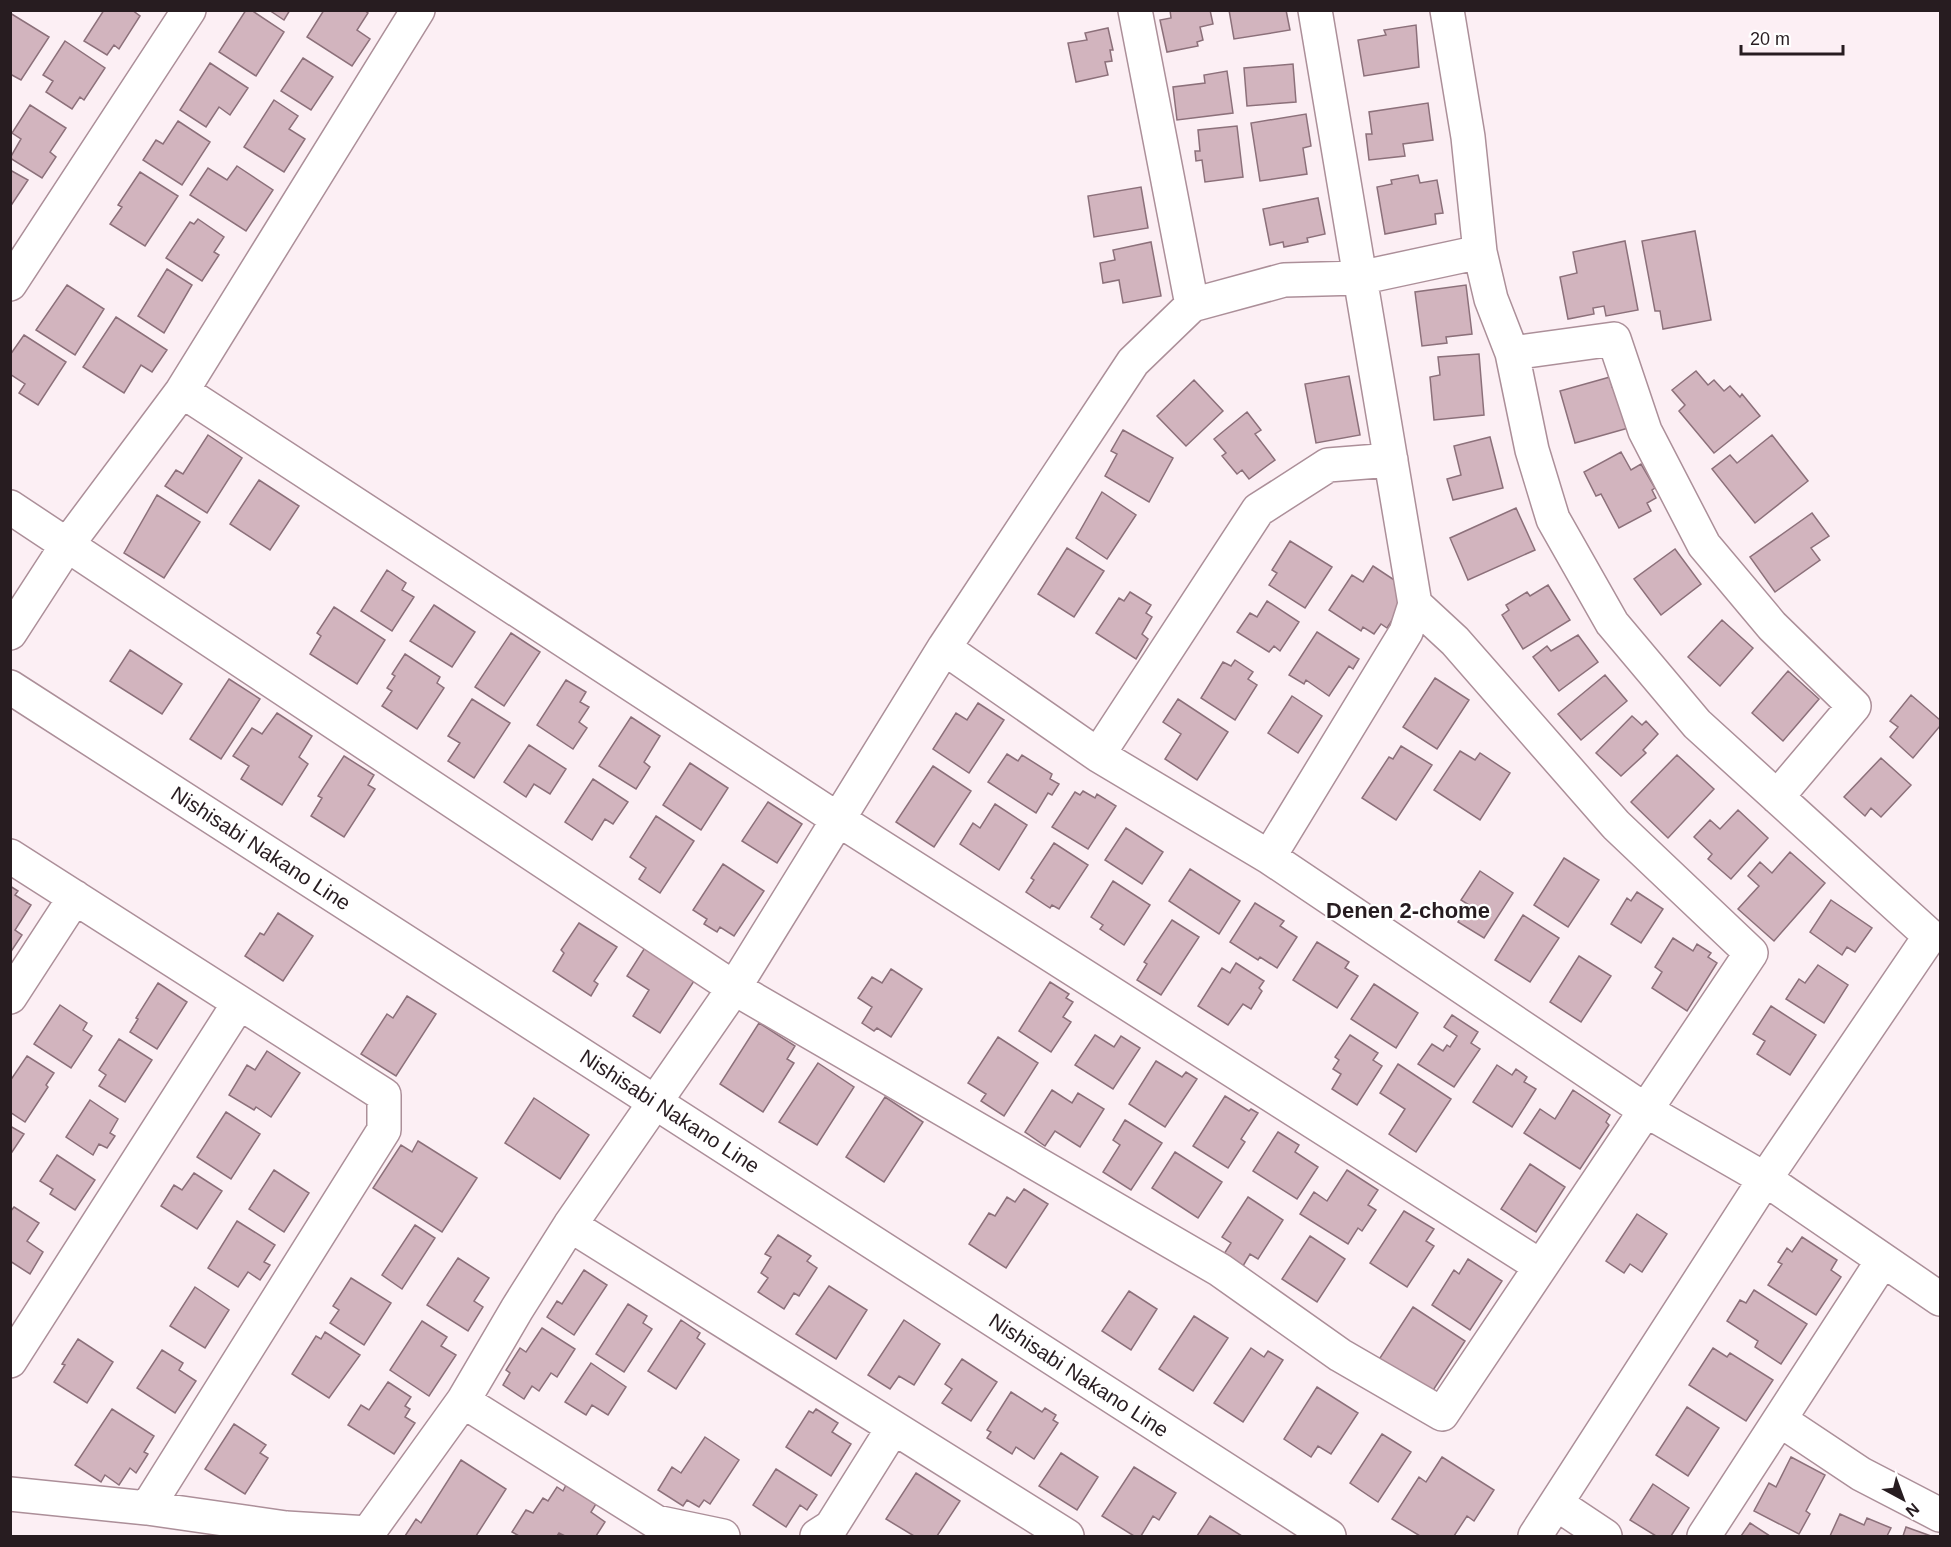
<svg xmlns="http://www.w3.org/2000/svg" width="1951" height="1547" font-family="Arial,sans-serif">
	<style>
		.building { fill: #d2b4be; stroke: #8c707a; stroke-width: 1.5 }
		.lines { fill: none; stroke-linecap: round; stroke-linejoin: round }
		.minor-casing { stroke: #ac8f99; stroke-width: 36 }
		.major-casing { stroke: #ac8f99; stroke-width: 36 }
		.minor { stroke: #fff; stroke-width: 33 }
		.major { stroke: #fff; stroke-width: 33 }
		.labels { text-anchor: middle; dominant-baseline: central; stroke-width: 4.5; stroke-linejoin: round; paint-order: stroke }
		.street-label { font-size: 21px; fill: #271c20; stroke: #fff }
		.neighbourhood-label { font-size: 22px; font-weight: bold; fill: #271c20; stroke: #fff }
	</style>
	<rect width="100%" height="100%" fill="#fceff4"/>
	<path class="building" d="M104 10H132L140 16 119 49 114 45 107 55 84 41Z
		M246 10H251L284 32 256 76 219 52Z
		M269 10H290L284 20Z
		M324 10H364L368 13 357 30 370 39 352 66 307 37Z
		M1170 10H1210L1213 24 1200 27 1203 40 1197 42 1198 46 1167 52 1160 20 1171 18Z
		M1229 10H1286L1290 30 1234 39Z
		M10 13 49 37 21 80 10 74Z
		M1416 25 1419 67 1364 76 1358 40 1386 35 1384 30Z
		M1108 28 1113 50H1110L1112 61 1105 62 1108 75 1076 82 1068 43 1087 40 1085 33Z
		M65 41 105 68 84 100 80 97 72 109 46 92 53 81 43 75Z
		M303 58 333 77 311 110 281 91Z
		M210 63 248 88 230 115 219 107 206 127 180 110Z
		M1293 64 1296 102 1247 106 1244 68Z
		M1227 71 1233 113 1177 120 1173 87 1205 83 1204 75Z
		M274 100 298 116 289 129 305 139 284 172 244 147Z
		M1428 103 1433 140 1403 144 1405 156 1369 160 1366 134H1372L1369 112Z
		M30 105 66 128 50 152 56 157 42 178 10 158 21 139 12 133Z
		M1306 114 1311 146 1303 148 1307 174 1260 181 1251 123Z
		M178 121 210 142 182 185 143 160 156 140 163 144Z
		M1237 126 1243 177 1205 182 1202 160 1196 161 1195 151H1200L1198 130Z
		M237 166 273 190 246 231 190 195 208 168 227 180Z
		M10 170 28 180 10 207Z
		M140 172 178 196 145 246 110 224 122 207 118 205Z
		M1418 175 1420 183 1437 180 1443 213 1435 214 1436 224 1385 234 1377 187 1392 184 1391 180Z
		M1141 187 1148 228 1094 237 1088 196Z
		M1318 198 1325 234 1307 238 1308 242 1284 247 1283 242 1270 245 1263 209Z
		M198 219 224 237 214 252 219 255 202 281 166 258 190 222 194 224Z
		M1695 231 1711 320 1663 329 1660 311H1655L1642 241Z
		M1625 241 1638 310 1606 316 1604 306 1593 308 1594 314 1568 319 1560 277 1577 273 1573 252Z
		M1151 242 1161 296 1123 303 1119 280 1103 283 1100 263 1115 260 1113 250Z
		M167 269 192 285 164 333 138 316Z
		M67 285 104 309 75 355 36 330Z
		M1466 285 1472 334 1446 337 1447 343 1422 346 1415 292Z
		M116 317 167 350 152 372 141 365 124 393 83 367Z
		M24 335 66 362 38 405 19 393 25 384 10 374V355Z
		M1479 354 1484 415 1434 420 1430 377 1440 375 1438 357Z
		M1696 371 1708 385 1714 380 1724 391 1730 386 1740 397 1742 394 1760 416 1714 453 1679 411 1685 405 1672 390Z
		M1349 376 1360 435 1316 443 1305 384Z
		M1610 377 1612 387 1620 384 1632 427 1575 443 1560 391Z
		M1194 380 1223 411 1186 446 1157 416Z
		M1247 412 1261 430 1255 434 1275 460 1249 479 1242 470 1237 474 1222 456 1226 453 1214 439Z
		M1123 430 1173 458 1149 502 1105 476 1117 454 1111 451Z
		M208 435 242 458 207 513 165 486 176 470 183 474Z
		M1772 435 1808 481 1755 523 1712 469 1730 455 1737 463Z
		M1490 437 1503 488 1453 500 1447 479 1461 475 1454 446Z
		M1621 452 1631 470 1641 464 1655 488 1652 490 1656 498 1647 503 1651 511 1619 528 1601 494 1596 496 1584 472Z
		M259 480 299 506 270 550 230 524Z
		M1102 492 1136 515 1107 559 1076 538Z
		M157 495 200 522 164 578 124 553Z
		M1516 508 1535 550 1468 580 1450 538Z
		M1812 513 1829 536 1811 548 1820 560 1775 592 1750 557Z
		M1290 541 1332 567 1305 608 1269 585 1277 573 1272 570Z
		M1067 548 1104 571 1074 617 1038 594Z
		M1675 549 1701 584 1661 615 1634 579Z
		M1373 566 1411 591 1387 628 1381 624 1374 634 1363 627 1361 631 1329 610 1352 575 1363 582Z
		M387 570 406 583 402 590 414 597 392 631 361 611Z
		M1548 585 1570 620 1523 649 1502 615 1509 610 1506 605 1527 592 1530 596Z
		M1130 592 1151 605 1146 613 1152 617 1142 634 1148 639 1136 659 1096 633 1119 598 1124 601Z
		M1267 601 1299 622 1280 651 1274 646 1269 652 1237 632 1250 613 1257 617Z
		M434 605 475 632 452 667 410 641Z
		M334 607 385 640 357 684 310 654 321 636 317 633Z
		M1722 620 1753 648 1720 686 1688 657Z
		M1317 632 1359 659 1353 669 1349 666 1329 696 1306 680 1304 684 1289 675Z
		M511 633 540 652 504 706 475 687Z
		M1578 635 1598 662 1559 691 1533 657 1547 646 1551 651Z
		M130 650 182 684 162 714 110 681Z
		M405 654 440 677 437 683 444 688 417 729 382 706 392 691 387 688 395 676 392 674Z
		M1235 660 1253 672 1248 679 1257 685 1235 720 1201 698 1223 662 1231 666Z
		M1788 671 1819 699 1783 741 1752 713Z
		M1605 675 1627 701 1581 740 1558 714Z
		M1435 678 1469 700 1437 749 1403 727Z
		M229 679 260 699 221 759 190 739Z
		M566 680 586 692 580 702 589 707 579 722 587 728 573 749 537 725Z
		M1911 695 1940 720V726L1913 758 1890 737 1898 727 1890 721Z
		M1292 696 1322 716 1298 753 1268 733Z
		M472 699 510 723 474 778 448 761 460 743 448 736Z
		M1178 699 1228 732 1197 780 1165 759 1181 734 1163 722Z
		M978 703 1004 720 969 773 933 749 956 713 967 720Z
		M277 713 312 736 299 757 308 764 282 805 241 779 249 766 233 756 252 728 262 734Z
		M1632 716 1642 725 1646 721 1658 734 1643 750 1646 753 1621 776 1596 753Z
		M631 717 660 736 644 762 650 767 636 789 599 766Z
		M529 745 566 769 550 794 534 784 526 797 504 782Z
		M1401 746 1432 765 1396 820 1362 798 1389 757 1393 759Z
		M1460 751 1475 760 1480 753 1510 773 1480 820 1434 790Z
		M1007 754 1018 761 1022 755 1052 774 1050 779 1059 784 1052 795 1048 793 1036 813 988 782Z
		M1677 755 1714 789 1668 838 1631 802Z
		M344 756 374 775 368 785 375 789 344 837 311 816 322 798 318 796Z
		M1881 758 1911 785 1881 817 1871 808 1865 816 1844 797Z
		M690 763 728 788 701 830 663 805Z
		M933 766 971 791 934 847 896 822Z
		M593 779 628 802 613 824 605 819 592 840 565 822Z
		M1083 791 1095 798 1097 794 1116 806 1088 849 1052 827 1075 792 1080 795Z
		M768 802 802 824 777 863 742 841Z
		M995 804 1027 825 999 870 960 844 973 823 980 828Z
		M1738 810 1768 838 1731 879 1708 859 1712 854 1694 837 1710 820 1720 829Z
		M656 816 694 841 660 893 639 879 646 868 630 857Z
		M1126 828 1163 852 1142 884 1105 860Z
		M1054 843 1088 865 1059 909 1052 905 1050 908 1026 892 1034 880 1031 878Z
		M1790 852 1825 883 1774 941 1738 909 1759 886 1748 876 1760 862 1772 873Z
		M1564 858 1599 880 1568 927 1534 905Z
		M723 864 764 891 734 936 720 927 717 932 704 924 707 919 693 910Z
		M1190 869 1240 901 1219 934 1169 901Z
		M1480 871 1513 893 1484 938 1458 922 1469 905 1461 900Z
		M1113 881 1150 905 1124 945 1100 929 1103 925 1091 917Z
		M10 886 18 891 15 895 31 905 15 930 22 935 10 953Z
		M1637 892 1663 909 1641 943 1611 924 1627 898 1631 901Z
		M1831 900 1872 928 1855 952 1847 947 1842 955 1810 932Z
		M1255 903 1284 921 1280 926 1297 937 1277 968 1260 957 1258 960 1230 942Z
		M278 913 313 936 283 981 245 956 260 933 264 935Z
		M1523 915 1559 938 1530 982 1495 960Z
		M1172 920 1199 937 1161 995 1137 980 1147 964 1144 962Z
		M579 923 617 947 594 981 598 984 591 996 553 971 564 953 561 950Z
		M1673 938 1693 951 1697 944 1711 953 1708 957 1717 963 1687 1011 1652 988 1662 972 1655 967Z
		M1317 942 1349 962 1345 968 1358 976 1337 1008 1293 980Z
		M646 946 696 978 660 1033 633 1016 649 990 627 976Z
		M1579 956 1611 976 1581 1022 1550 1002Z
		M1236 963 1264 981 1259 988 1262 991 1251 1009 1243 1004 1228 1025 1198 1006 1222 968 1230 973Z
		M1818 965 1848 985 1824 1023 1786 999 1799 979 1805 983Z
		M891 969 922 989 891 1037 877 1028 874 1031 862 1023 872 1007 858 998 872 977 882 983Z
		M1050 982 1069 994 1066 998 1073 1002 1063 1017 1071 1022 1051 1052 1019 1031Z
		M158 983 187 1002 157 1049 130 1032 138 1019 136 1018Z
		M1374 984 1418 1013 1396 1048 1351 1019Z
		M407 996 436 1014 396 1076 361 1054 387 1014 393 1018Z
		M60 1005 87 1023 83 1030 92 1036 71 1068 34 1044Z
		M1771 1006 1816 1035 1790 1075 1757 1054 1765 1041 1753 1034Z
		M1452 1015 1478 1032 1471 1043 1480 1049 1454 1087 1418 1064 1432 1044 1443 1051 1447 1045 1450 1047 1457 1036 1444 1027Z
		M759 1023 795 1046 787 1059 794 1063 763 1112 720 1084Z
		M1095 1035 1114 1047 1121 1036 1140 1048 1113 1089 1075 1065Z
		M1350 1035 1378 1053 1373 1060 1382 1066 1357 1105 1332 1089 1341 1074 1333 1069 1339 1060 1335 1057Z
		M998 1037 1038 1063 1004 1116 981 1101 986 1094 968 1083Z
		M119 1039 152 1060 125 1102 99 1086 106 1075 99 1070Z
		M267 1051 300 1073 271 1117 256 1107 254 1110 229 1095 247 1065 255 1070Z
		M27 1056 54 1073 46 1085 48 1087 25 1122 10 1112V1081Z
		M1156 1061 1182 1077 1186 1072 1197 1079 1165 1127 1129 1104Z
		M818 1063 854 1087 817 1145 779 1122Z
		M1398 1064 1451 1099 1416 1152 1389 1134 1405 1109 1380 1093Z
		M1497 1065 1512 1075 1516 1069 1527 1077 1524 1082 1536 1089 1512 1127 1473 1102Z
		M1052 1090 1072 1103 1078 1093 1104 1109 1080 1147 1055 1131 1045 1146 1025 1132Z
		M1573 1090 1610 1115 1606 1122 1609 1125 1580 1169 1524 1133 1540 1109 1555 1119Z
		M1225 1096 1249 1111 1251 1109 1258 1113 1241 1139 1245 1142 1228 1168 1193 1146Z
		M885 1097 923 1122 884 1182 846 1157Z
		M534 1098 589 1135 560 1179 505 1143Z
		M90 1100 118 1119 110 1133 115 1136 107 1148 99 1144 93 1155 66 1137Z
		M226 1112 260 1134 231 1179 197 1157Z
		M1125 1120 1162 1143 1131 1190 1103 1172 1120 1145 1113 1140Z
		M10 1126 24 1134 10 1155Z
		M1278 1132 1299 1145 1295 1152 1318 1167 1297 1199 1253 1171Z
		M418 1141 477 1178 442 1232 373 1188 401 1145 412 1152Z
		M1175 1152 1222 1182 1198 1218 1152 1188Z
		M57 1155 95 1180 75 1210 50 1194 53 1189 40 1181Z
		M1530 1164 1565 1187 1536 1232 1501 1209Z
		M274 1170 309 1193 284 1232 249 1209Z
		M1347 1170 1378 1190 1368 1205 1376 1210 1362 1231 1358 1228 1348 1244 1300 1214 1314 1192 1327 1201Z
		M194 1173 222 1191 197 1229 161 1206 174 1185 182 1190Z
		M1024 1189 1048 1204 1006 1268 969 1244 989 1213 995 1216 1007 1197 1015 1202Z
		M1248 1197 1283 1220 1258 1259 1250 1254 1243 1266 1224 1254 1231 1243 1222 1237Z
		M14 1207 39 1223 27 1241 43 1252 30 1274 10 1261V1212Z
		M1404 1211 1434 1229 1426 1241 1434 1246 1407 1287 1370 1263Z
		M1637 1214 1667 1234 1642 1272 1630 1264 1624 1273 1606 1261Z
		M237 1221 275 1245 264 1262 270 1265 260 1280 248 1272 238 1287 208 1268Z
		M415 1225 435 1238 402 1289 382 1275Z
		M778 1235 811 1256 807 1261 817 1268 799 1296 794 1293 784 1309 758 1292 768 1278 761 1273 771 1257 765 1254Z
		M1310 1236 1345 1259 1317 1302 1282 1279Z
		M1802 1237 1837 1260 1831 1270 1841 1277 1816 1315 1768 1285 1782 1264 1778 1262 1787 1248 1792 1252Z
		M458 1258 489 1278 474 1301 483 1307 468 1331 427 1305Z
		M1468 1259 1502 1281 1470 1330 1432 1305 1454 1270 1459 1274Z
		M584 1270 607 1285 574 1335 547 1317 557 1301 562 1304Z
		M351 1278 391 1303 364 1345 330 1323 339 1310 333 1306Z
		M829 1286 867 1310 836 1359 796 1334Z
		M195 1287 229 1310 205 1348 170 1326Z
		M1754 1290 1807 1324 1781 1364 1755 1347 1758 1341 1727 1321 1740 1300 1746 1303Z
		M1129 1291 1157 1309 1131 1350 1102 1331Z
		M628 1304 647 1316 643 1323 652 1329 624 1372 596 1354Z
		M1413 1307 1465 1341 1430 1395 1378 1361Z
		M1194 1316 1228 1338 1193 1391 1159 1369Z
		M681 1320 700 1333 697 1338 705 1344 676 1389 648 1371Z
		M904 1320 940 1344 914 1385 899 1376 890 1389 868 1375Z
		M422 1321 447 1337 441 1346 456 1355 429 1396 390 1370Z
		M542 1328 575 1349 557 1377 551 1373 539 1391 532 1386 524 1399 503 1385 510 1373 506 1370 520 1348 526 1352Z
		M325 1332 360 1355 329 1398 292 1374 316 1336 321 1339Z
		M78 1339 113 1362 87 1403 54 1382 65 1365 62 1364Z
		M1251 1348 1264 1357 1268 1351 1283 1360 1243 1422 1214 1403Z
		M1713 1348 1727 1357 1730 1353 1773 1380 1746 1421 1689 1385Z
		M162 1350 183 1363 179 1370 196 1381 175 1413 137 1388Z
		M962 1359 997 1382 971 1421 942 1403 952 1389 945 1384Z
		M591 1363 626 1387 608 1415 592 1405 586 1415 565 1402Z
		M388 1382 411 1397 405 1406 410 1409 405 1417 415 1423 394 1454 348 1425 361 1405 369 1410Z
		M1317 1387 1358 1413 1331 1454 1318 1446 1311 1457 1284 1439Z
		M1011 1392 1042 1412 1045 1408 1056 1415 1053 1420 1058 1423 1034 1459 1016 1447 1012 1454 987 1438 991 1432 987 1430Z
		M1687 1407 1719 1428 1688 1476 1656 1455Z
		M112 1409 154 1436 144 1452 148 1454 136 1473 130 1468 119 1485 105 1475 101 1482 75 1465Z
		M816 1409 838 1423 832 1432 851 1444 831 1476 786 1447 809 1411 813 1413Z
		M234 1424 266 1445 260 1453 268 1458 245 1494 205 1469Z
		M1382 1434 1411 1452 1378 1502 1350 1483Z
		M705 1437 739 1460 710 1504 704 1500 699 1507 687 1500 683 1506 658 1490 672 1467 681 1473Z
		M1061 1453 1098 1477 1077 1510 1039 1486Z
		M1442 1457 1494 1490 1474 1521 1467 1516 1454 1536H1420L1392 1519 1419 1477 1426 1482Z
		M1791 1457 1825 1475 1806 1511 1810 1514 1799 1534 1754 1511 1769 1483 1776 1487Z
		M461 1460 506 1489 476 1536H405L416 1519 421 1523Z
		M1134 1467 1176 1493 1159 1520 1153 1516 1141 1536H1134L1102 1516Z
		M776 1469 817 1495 807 1510 800 1505 786 1527 753 1505Z
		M916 1473 960 1501 937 1536H914L886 1519Z
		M1653 1484 1689 1508 1671 1536H1656L1630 1520Z
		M566 1485 596 1504 591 1512 605 1522 596 1536H565L559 1533 557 1536H519L512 1532 526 1510 533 1513 543 1498 548 1501 557 1487 563 1491Z
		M1840 1514 1864 1525 1867 1518 1891 1528 1887 1536H1830Z
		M1210 1516 1242 1536H1197Z
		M1750 1523 1770 1536H1741Z
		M1906 1527 1931 1536H1903Z"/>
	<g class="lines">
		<defs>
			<path id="minor" d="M1135 10 1192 305
				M1447 10 1468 137 1480 252 1491 299 1512 353 1532 450 1553 519 1612 623 1697 724 1930 936 1765 1179 1535 1536
				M10 284 189 10
				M1512 353 1614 339 1645 431 1704 545 1772 626 1854 706 1777 797
				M182 391 839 820 1540 1266
				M10 507 734 988 1220 1270 1340 1355 1442 1414 1751 953 1616 825 1455 641 1415 604
				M10 633 67 545 182 391 418 10
				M944 648 1098 755 1269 857 1645 1110 1765 1179 1940 1299
				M1098 755 1258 510 1328 465 1391 460
				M10 856 384 1095V1130L147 1508
				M1269 857 1406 632 1415 604 1315 10
				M10 997 75 897
				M570 1225 1067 1536
				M10 1361 239 1003
				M463 1401 656 1522 723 1536
				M1780 1420 1861 1474 1940 1515
				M10 1494 147 1508 286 1528 368 1533 463 1401 517 1309 570 1225 734 988 944 648 1133 362 1192 305 1284 280 1359 278 1480 252
				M1557 1504 1605 1536
				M817 1536 831 1527 893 1428
				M1704 1536 1883 1260"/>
			<path id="major" d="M10 687 1329 1536"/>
		</defs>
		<use href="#minor" class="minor-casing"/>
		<use href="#major" class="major-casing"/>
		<use href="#minor" class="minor"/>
		<use href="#major" class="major"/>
	</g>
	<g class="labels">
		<g class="street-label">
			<text transform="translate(261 848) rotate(33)">Nishisabi Nakano Line</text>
			<text transform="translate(670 1111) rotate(33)">Nishisabi Nakano Line</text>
			<text transform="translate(1079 1375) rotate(33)">Nishisabi Nakano Line</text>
		</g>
		<g class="neighbourhood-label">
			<text x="1408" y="910">Denen 2-chome</text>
		</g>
	</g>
	<rect width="1951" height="1547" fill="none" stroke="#271c20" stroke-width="24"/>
	<g transform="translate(1903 1499) rotate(139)" stroke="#ffffff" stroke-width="4.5" paint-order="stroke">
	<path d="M0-4.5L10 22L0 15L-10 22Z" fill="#271c20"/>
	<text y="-9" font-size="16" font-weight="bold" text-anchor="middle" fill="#271c20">N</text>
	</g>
	<path d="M1741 45v9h102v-9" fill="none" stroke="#271c20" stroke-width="3"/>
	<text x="1750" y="45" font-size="18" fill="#271c20" stroke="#ffffff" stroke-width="4.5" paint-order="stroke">20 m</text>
</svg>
